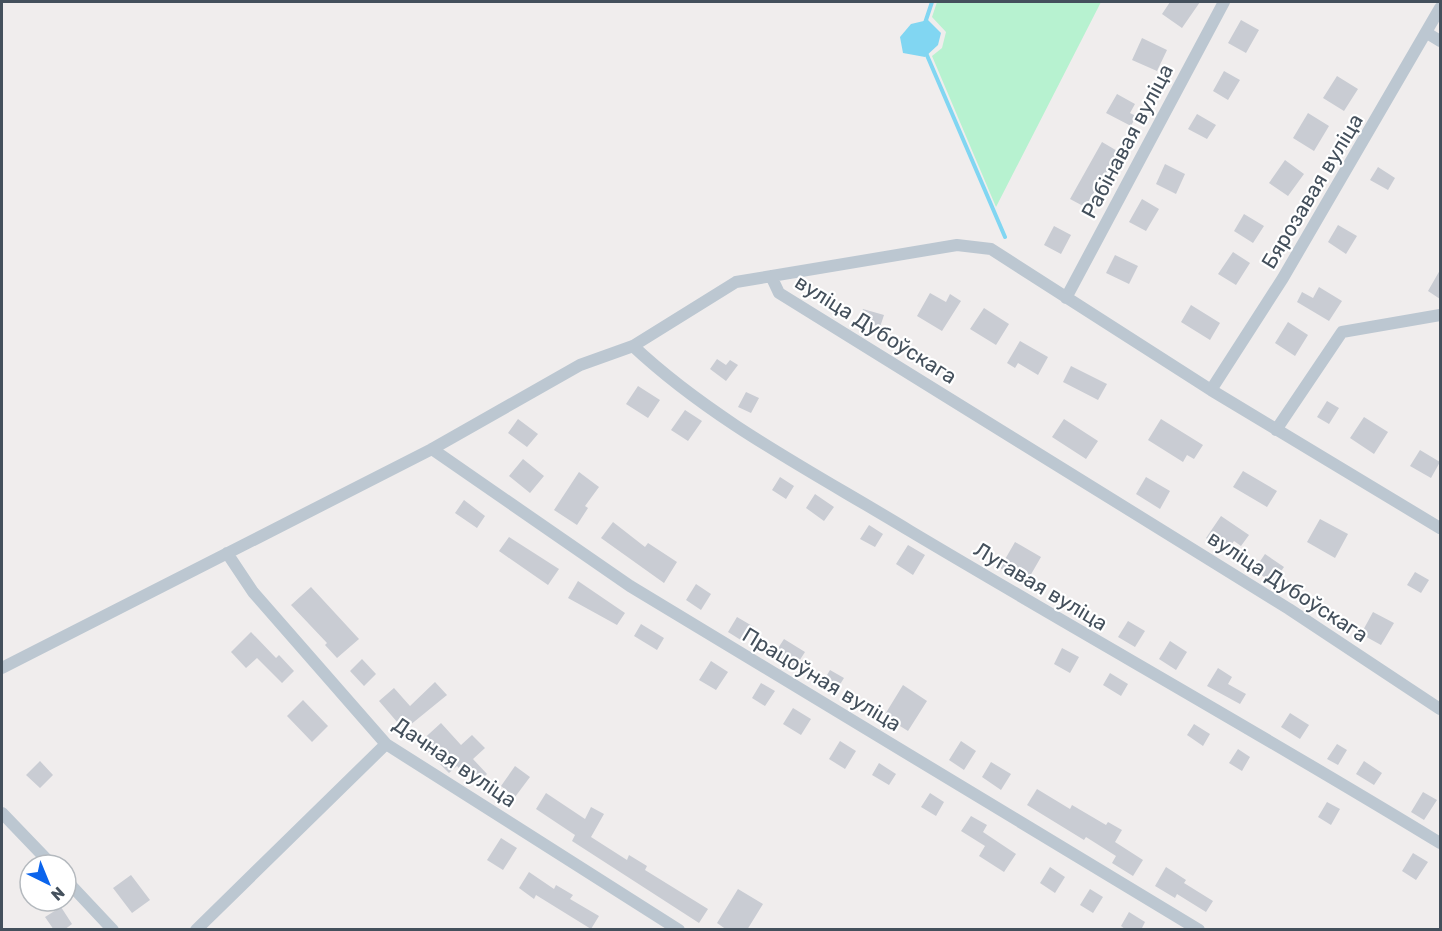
<svg xmlns="http://www.w3.org/2000/svg" width="1442" height="931" font-family="Rubik,sans-serif">
	<style>
		.green { fill: #b7f2d0 }
		.water { fill: #81d6f2 }
		.lines { fill: none; stroke-linecap: round; stroke-linejoin: round }
		.stream { stroke: #81d6f2; stroke-width: 4 }
		.building { fill: #c9ccd3 }
		.minor { stroke: #bcc7d1; stroke-width: 12 }
		.labels { text-anchor: middle; dominant-baseline: central; stroke-width: 4.5; stroke-linejoin: round; paint-order: stroke }
		.street-label { font-size: 21px; fill: #44505c; stroke: #fff }
	</style>
	<rect width="100%" height="100%" fill="#f0eded"/>
	<path class="green" d="M937 2H1101L996 207 932 56 942 48 946 32 932 17Z"/>
	<path class="water" d="M928 20 941 33 938 45 925 57 903 53 900 37 911 24Z"/>
	<g class="lines">
		<path class="stream" d="M925 23 932 2
			M926 53 1005 237"/>
	</g>
	<path class="building" d="M1170 2H1200L1182 28 1162 14Z
		M1241 20 1259 30 1246 53 1228 43Z
		M1142 38 1167 50 1157 71 1132 60Z
		M1224 71 1240 80 1228 100 1213 91Z
		M1337 76 1358 89 1344 111 1323 98Z
		M1117 94 1135 104 1130 113 1136 116 1131 126 1106 113Z
		M1308 113 1329 126 1314 151 1293 138Z
		M1197 114 1216 125 1207 139 1188 129Z
		M1102 142 1119 152 1085 207 1070 199Z
		M1285 160 1304 174 1288 196 1269 183Z
		M1165 164 1185 174 1176 194 1156 184Z
		M1378 167 1395 178 1388 190 1370 180Z
		M1142 199 1159 209 1146 231 1129 222Z
		M1244 214 1264 226 1253 243 1234 231Z
		M1338 225 1357 236 1346 254 1328 242Z
		M1054 226 1071 235 1061 254 1044 245Z
		M1233 252 1250 263 1236 285 1218 274Z
		M1115 255 1138 266 1129 284 1106 273Z
		M1440 270V299L1428 291Z
		M1319 287 1342 301 1329 321 1297 302 1302 292 1313 298Z
		M930 293 946 302 950 294 961 301 942 331 917 316Z
		M1191 305 1220 323 1210 340 1181 322Z
		M984 308 1009 324 996 345 970 329Z
		M863 309 884 315 880 327 859 321Z
		M1288 322 1308 335 1295 356 1275 343Z
		M1020 341 1048 357 1038 375 1018 363 1015 368 1007 363Z
		M717 359 726 365 730 360 738 365 726 381 710 369Z
		M1071 366 1107 384 1098 400 1063 382Z
		M638 386 660 400 648 418 626 404Z
		M746 392 759 398 751 413 738 407Z
		M1327 401 1339 408 1329 424 1317 417Z
		M685 410 702 421 688 441 671 430Z
		M1364 417 1388 432 1374 454 1350 438Z
		M518 419 538 434 527 447 508 433Z
		M1064 419 1098 441 1086 459 1052 437Z
		M1161 419 1203 445 1194 459 1187 455 1183 462 1148 440Z
		M1420 450 1440 462 1431 478 1410 466Z
		M523 459 544 476 530 493 509 476Z
		M1243 471 1277 491 1267 507 1233 487Z
		M579 472 599 487 585 506 588 508 577 525 554 510Z
		M780 477 794 486 786 499 772 490Z
		M1146 477 1170 491 1160 509 1136 494Z
		M815 494 834 507 824 521 806 508Z
		M464 500 485 516 477 528 455 513Z
		M1221 516 1249 535 1241 546 1234 541 1226 552 1206 538Z
		M1320 519 1348 534 1335 558 1307 542Z
		M613 522 645 547 648 543 677 562 664 583 601 538Z
		M869 525 883 534 875 547 860 539Z
		M509 537 559 569 548 585 499 551Z
		M1015 542 1041 557 1026 583 1000 568Z
		M908 545 925 555 913 575 896 564Z
		M1265 554 1284 567 1273 583 1254 570Z
		M1415 572 1429 580 1421 593 1407 585Z
		M578 581 625 613 617 625 568 598Z
		M696 584 711 594 701 610 686 600Z
		M311 587 359 639 337 658 325 645 327 643 291 605Z
		M1373 612 1394 623 1381 645 1361 634Z
		M737 617 754 627 744 642 728 632Z
		M1128 621 1145 631 1135 647 1118 637Z
		M641 624 664 638 657 650 634 636Z
		M251 632 276 658 279 655 294 671 282 683 257 658 246 668 231 652Z
		M784 639 805 652 794 669 773 656Z
		M1170 641 1187 652 1176 670 1159 659Z
		M1062 648 1079 657 1070 673 1054 664Z
		M362 659 376 674 364 686 350 671Z
		M711 661 728 672 716 690 699 680Z
		M1218 668 1232 677 1228 684 1246 694 1240 704 1207 686Z
		M830 670 844 678 834 694 821 685Z
		M1110 673 1128 684 1121 696 1103 685Z
		M435 682 447 695 404 730 379 701 394 688 410 706Z
		M761 683 775 691 765 706 752 698Z
		M903 685 927 701 908 731 884 716Z
		M303 700 328 726 312 742 287 716Z
		M793 708 811 719 801 735 783 724Z
		M1290 713 1309 725 1300 739 1281 727Z
		M441 723 461 745 472 735 485 748 473 759 487 774 475 785 457 766 449 773 419 743Z
		M1194 724 1210 734 1203 746 1187 735Z
		M840 741 856 751 845 769 829 759Z
		M961 741 976 751 964 770 949 760Z
		M1337 744 1347 750 1338 765 1327 759Z
		M1238 749 1250 757 1242 771 1229 763Z
		M40 761 53 775 40 788 26 775Z
		M1364 761 1382 773 1374 785 1356 774Z
		M991 762 1011 774 1001 790 982 777Z
		M879 763 896 774 889 785 872 775Z
		M515 766 530 777 515 797 501 786Z
		M1037 789 1070 809 1072 805 1106 825 1108 822 1122 830 1115 842 1143 860 1133 876 1112 863 1116 856 1086 837 1084 840 1027 805Z
		M1423 792 1437 800 1424 820 1411 812Z
		M546 793 585 819 591 807 604 814 591 837 627 860 629 855 647 866 645 870 708 909 699 923 572 841 575 835 536 809Z
		M930 793 944 802 936 816 921 807Z
		M1327 802 1340 809 1331 825 1318 817Z
		M971 816 987 825 983 832 1016 854 1004 872 979 856 985 846 961 831Z
		M501 838 517 848 503 870 487 860Z
		M1413 853 1428 862 1416 880 1402 871Z
		M1050 867 1065 877 1055 893 1040 883Z
		M1166 867 1186 880 1184 883 1213 901 1206 912 1177 894 1175 898 1155 886Z
		M529 872 554 889 556 885 573 895 570 899 599 916 591 929 536 895 534 899 519 888Z
		M131 875 150 900 132 913 113 888Z
		M738 889 763 904 747 930H727L717 923Z
		M1090 889 1103 897 1093 913 1080 905Z
		M61 907 72 924 64 930H54L45 917Z
		M1129 912 1145 922 1141 930H1126L1121 926Z"/>
	<g class="lines">
		<path class="minor" d="M1427 33 1440 41
			M771 276 779 293 1289 609 1440 709
			M1066 298 1224 2
			M633 346C714 422 815 473 910 531 1086 636 1265 736 1440 843
			M1211 390 1283 278 1440 8
			M1276 430 1342 332 1440 315
			M432 449 630 586 1199 930
			M227 553 253 592 386 744 679 930
			M2 668 432 449 580 365 633 346 736 282 957 245 991 249 1211 390 1440 528
			M2 813 52 865
			M66 880 113 930
			M196 930 386 744"/>
	</g>
	<g class="labels">
		<g class="street-label">
			<text transform="translate(1127 141) rotate(-62)">Рабінавая вуліца</text>
			<text transform="translate(1312 191) rotate(-59)">Бярозавая вуліца</text>
			<text transform="translate(876 329) rotate(32)">вуліца Дубоўскага</text>
			<text transform="translate(1041 586) rotate(31)">Лугавая вуліца</text>
			<text transform="translate(1288 586) rotate(33)">вуліца Дубоўскага</text>
			<text transform="translate(822 679) rotate(31)">Працоўная вуліца</text>
			<text transform="translate(455 762) rotate(34)">Дачная вуліца</text>
		</g>
	</g>
	<rect width="1442" height="931" fill="none" stroke="#44505c" stroke-width="6"/>
	<g transform="translate(48 883) rotate(137)"><circle r="28" fill="#ffffff" stroke="#b4b9be" stroke-width="1.5"/>
	<path d="M0-4.5L10 22L0 15L-10 22Z" fill="#0b64ec"/>
	<text y="-9" font-size="16" font-weight="bold" text-anchor="middle" fill="#44505c">N</text>
	</g>
</svg>
